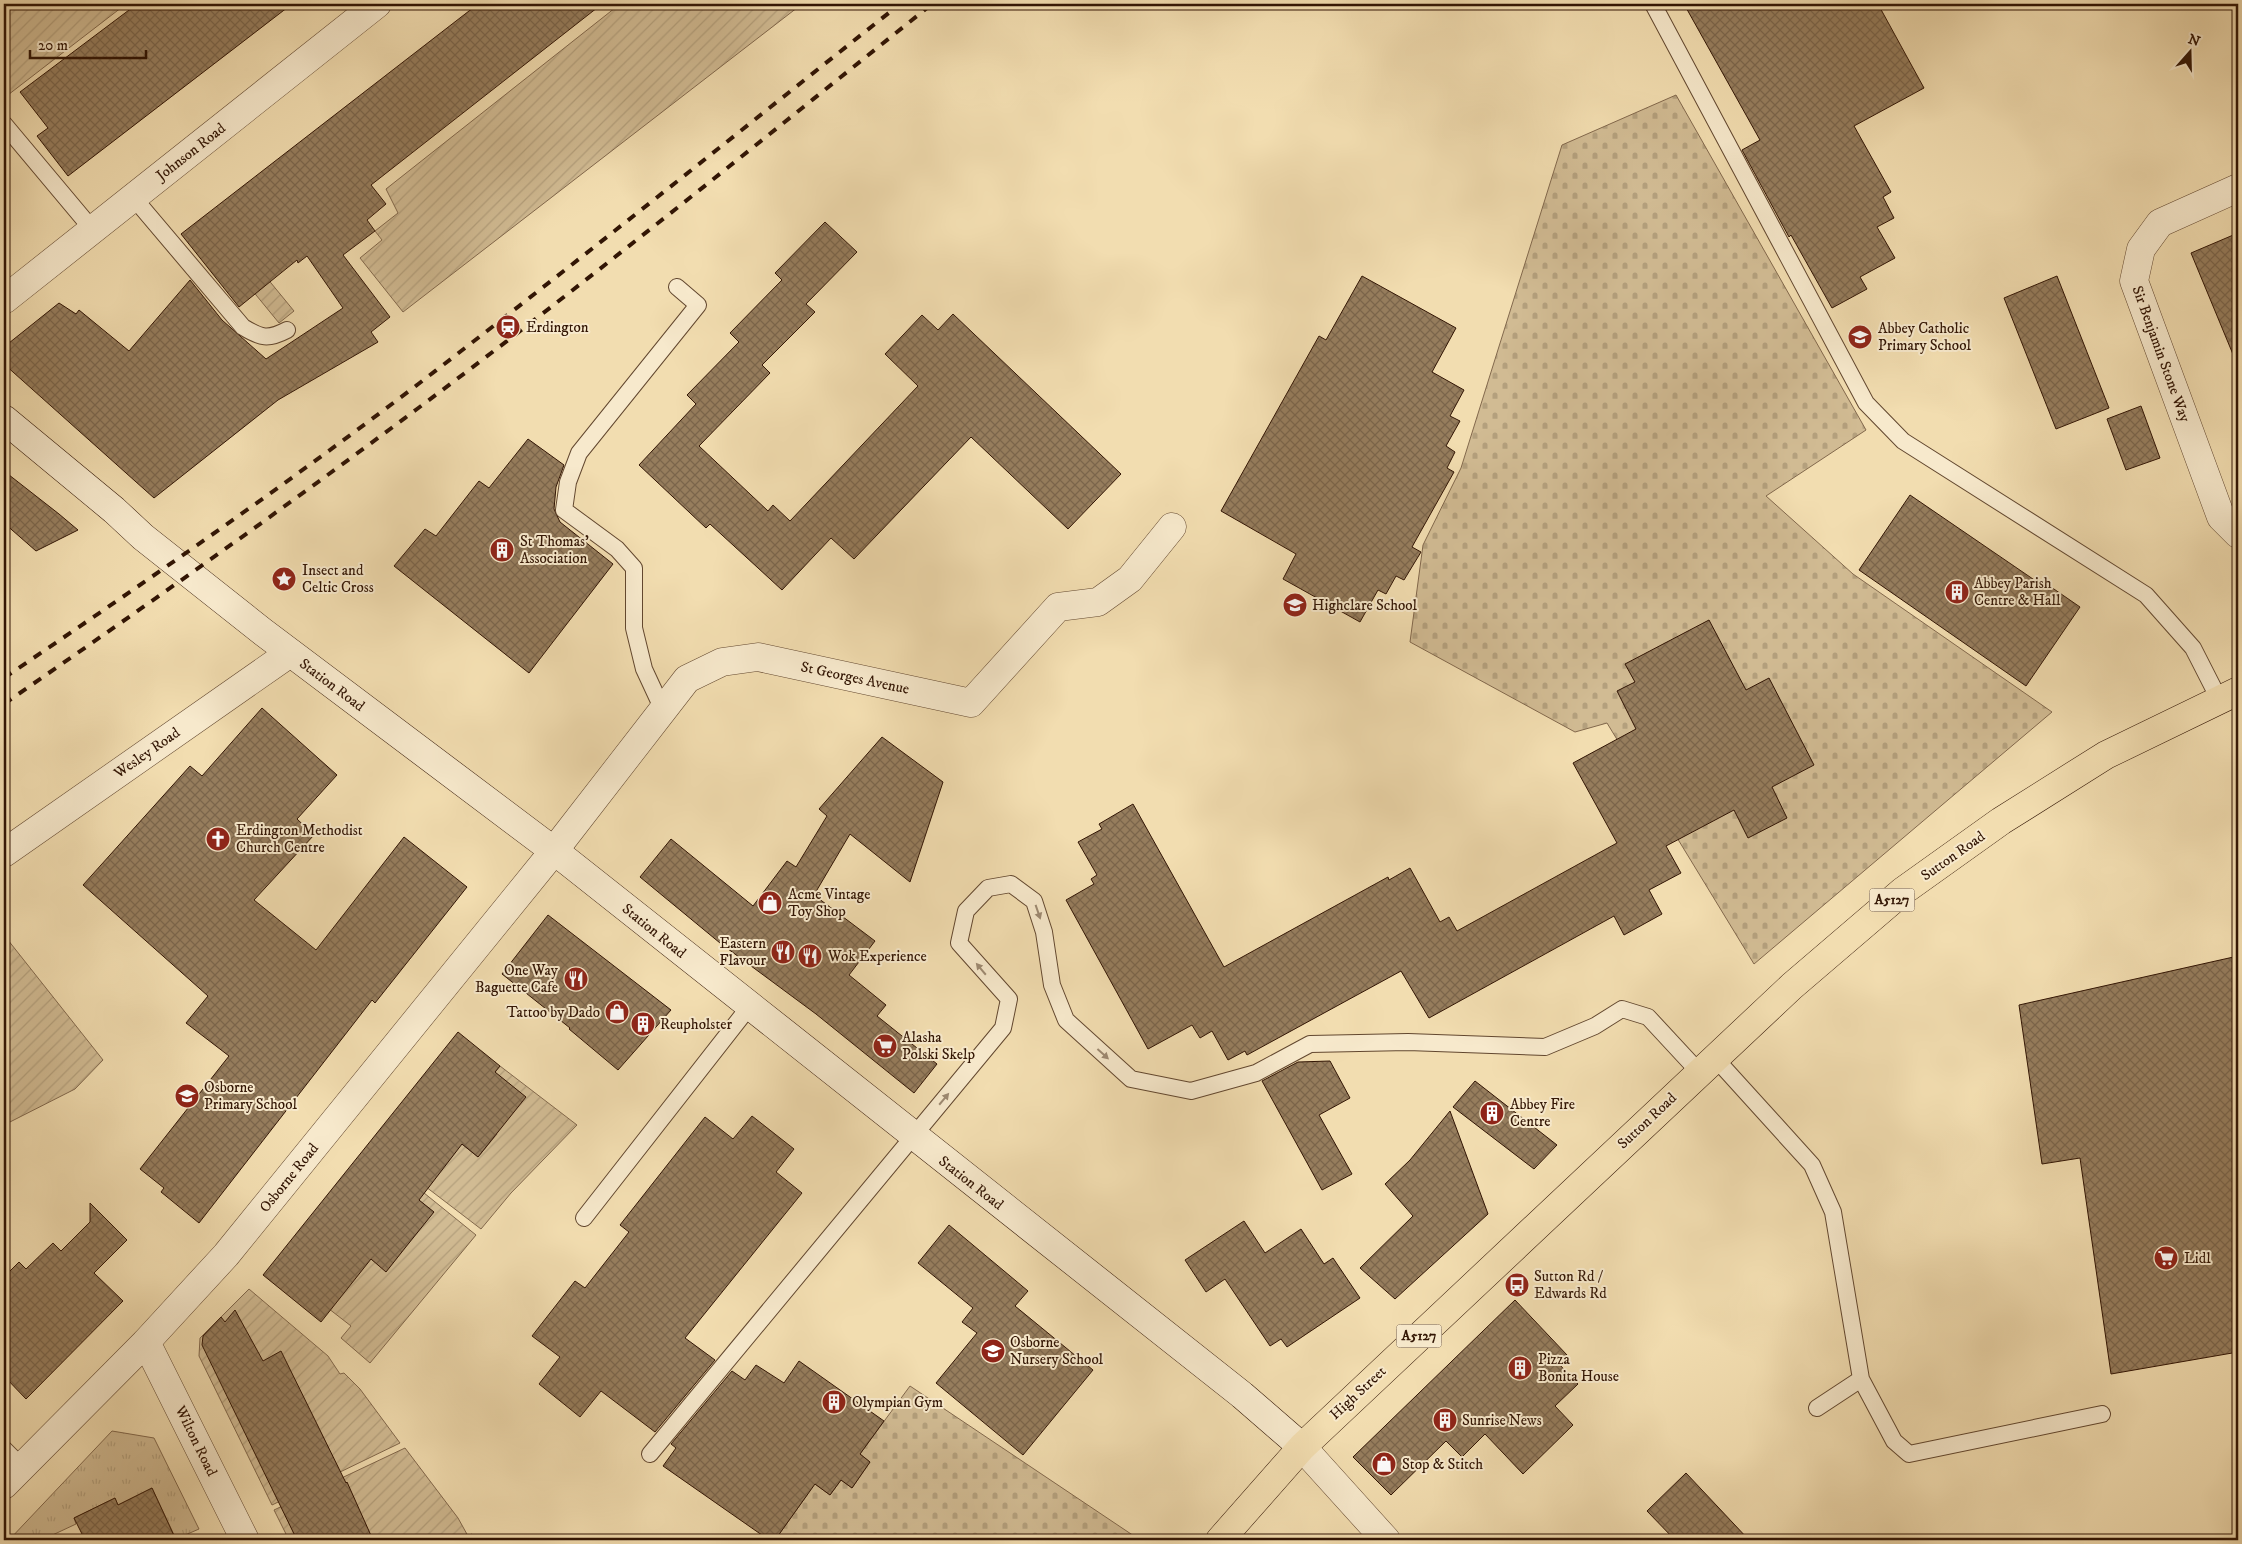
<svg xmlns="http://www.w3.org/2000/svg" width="2242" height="1544" font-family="'IM FELL DW Pica',serif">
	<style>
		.grass { fill: url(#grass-tufts); stroke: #82684c }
		.cemetery { fill: url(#cemetery-stones); stroke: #82684c }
		.garden { fill: url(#garden-furrows); stroke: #82684c }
		.building { fill: url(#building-cross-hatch); stroke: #321504 }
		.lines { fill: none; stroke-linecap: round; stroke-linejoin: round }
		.lane-casing { stroke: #62472f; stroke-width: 18 }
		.street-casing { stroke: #62472f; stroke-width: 29 }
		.secondary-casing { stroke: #321504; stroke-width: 29 }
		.primary-casing { stroke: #321504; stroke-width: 29 }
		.lane { stroke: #f7e9cc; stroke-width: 16 }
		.street { stroke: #f7e9cc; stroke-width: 28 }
		.secondary { stroke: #f7e9cc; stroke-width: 28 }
		.primary { stroke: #f2ddb0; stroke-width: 28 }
		.rail { stroke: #321504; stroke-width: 4; stroke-dasharray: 9 9; stroke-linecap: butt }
		.oneway { fill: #9e8a72 }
		.labels { text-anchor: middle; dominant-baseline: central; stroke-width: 4; stroke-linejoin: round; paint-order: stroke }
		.shield { fill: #f7e9cc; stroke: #6d5540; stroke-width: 1 }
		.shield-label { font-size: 14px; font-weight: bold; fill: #321504 }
		.street-label { font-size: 15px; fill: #321504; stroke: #f7e9cc }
		.poi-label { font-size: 15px; fill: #321504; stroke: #f7e9cc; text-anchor: start }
	</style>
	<defs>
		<pattern id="grass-tufts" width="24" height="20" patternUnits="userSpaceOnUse" patternTransform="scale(1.25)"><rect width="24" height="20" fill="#d1bb93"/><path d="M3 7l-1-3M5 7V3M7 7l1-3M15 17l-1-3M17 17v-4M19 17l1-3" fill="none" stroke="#b4a07d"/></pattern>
		<pattern id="cemetery-stones" width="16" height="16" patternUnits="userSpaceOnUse" patternTransform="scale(1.25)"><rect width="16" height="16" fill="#d1bb93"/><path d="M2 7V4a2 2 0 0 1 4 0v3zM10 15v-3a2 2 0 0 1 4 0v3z" fill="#b4a07d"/></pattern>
		<pattern id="garden-furrows" width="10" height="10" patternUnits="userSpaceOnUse" patternTransform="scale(1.25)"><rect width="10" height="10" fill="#d1bb93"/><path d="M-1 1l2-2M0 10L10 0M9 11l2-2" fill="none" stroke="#b4a07d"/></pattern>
		<pattern id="building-cross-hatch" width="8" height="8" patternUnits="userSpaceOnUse" patternTransform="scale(1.25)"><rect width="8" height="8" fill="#967d5d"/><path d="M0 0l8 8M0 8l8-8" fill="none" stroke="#7b654b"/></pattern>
	</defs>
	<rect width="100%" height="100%" fill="#f2ddb0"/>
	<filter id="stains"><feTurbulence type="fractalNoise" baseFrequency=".004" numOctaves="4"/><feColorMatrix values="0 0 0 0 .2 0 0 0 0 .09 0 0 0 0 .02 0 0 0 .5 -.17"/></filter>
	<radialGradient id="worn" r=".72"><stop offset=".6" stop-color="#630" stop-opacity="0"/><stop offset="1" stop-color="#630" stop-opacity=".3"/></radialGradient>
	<path class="grass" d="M112 1431 154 1438 199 1529 176 1539 152 1488 118 1505 115 1498 74 1518 76 1524 44 1539 45 1540H9Z"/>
	<path class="cemetery" d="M1676 95 1866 430 1766 496 1853 574 2052 712 1754 964 1607 723 1575 732 1410 642 1423 545 1461 468 1562 145Z
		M910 1386 1140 1540H775L807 1495 793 1468 830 1495 841 1480 852 1488 870 1462 860 1454Z"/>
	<path class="garden" d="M11 4H126L4 98V14Z
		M620 4H802L403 312 360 258 382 240 375 231 398 213 386 189Z
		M262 272 294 311 279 323 247 284Z
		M4 935 103 1060 75 1089 4 1125Z
		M500 1066 577 1125 511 1193 481 1229 413 1177 448 1133 478 1157 497 1134 466 1109Z
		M408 1180 476 1235 370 1363 341 1338 351 1326 315 1298 356 1247 386 1271 433 1212 403 1187Z
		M249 1289 328 1356 340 1374 344 1373 360 1389 400 1443 272 1505 199 1356 200 1338Z
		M405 1448 458 1518 468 1536 472 1534 475 1540H289L274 1510Z"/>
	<path class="building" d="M137 4H292L68 176 37 136 48 128 20 92Z
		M478 4H602L371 185 386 204 367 220 375 231 343 255 390 317 371 332 378 342 278 400 154 498 4 364V347L59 303 76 314 79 310 129 351 190 280 222 320 266 359 343 308 307 256 298 263 297 260 239 307 181 234Z
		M1684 4H1878L1924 88 1854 126 1891 192 1883 197 1894 218 1877 227 1895 258 1860 277 1867 289 1832 308 1791 235 1789 237 1742 150 1760 140Z
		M825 222 857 252 806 304 815 312 762 365 770 373 699 446 768 511 773 505 790 521 918 386 885 354 922 315 938 330 953 314 1121 474 1068 529 971 437 854 559 831 538 782 590 710 524 706 528 639 465 696 404 687 395 739 342 730 333 782 280 775 273Z
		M2238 233V364H2237L2191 253Z
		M1362 276 1456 328 1432 372 1464 390 1450 416 1460 421 1446 446 1455 452 1447 468 1454 472 1412 547 1421 552 1404 580 1396 576 1386 594 1378 590 1360 622 1283 579 1296 554 1221 511 1319 336 1326 340Z
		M2057 276 2109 408 2056 429 2004 298Z
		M2141 406 2160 458 2126 470 2107 419Z
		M528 439 564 465 556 487 554 509 560 522 613 564 529 673 394 566 425 529 436 536 479 481 489 488Z
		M4 471 59 514 78 530 36 551 4 523Z
		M1910 495 2049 590 2051 587 2080 607 2026 686 1859 570Z
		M1709 620 1746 690 1769 678 1814 765 1772 787 1787 818 1748 838 1734 810 1666 846 1681 873 1649 890 1662 914 1624 935 1614 916 1429 1018 1401 971 1247 1055 1245 1051 1228 1060 1212 1031 1200 1038 1192 1025 1148 1049 1066 900 1094 884 1091 879 1097 875 1078 842 1102 829 1099 824 1133 804 1224 967 1388 877 1389 880 1410 868 1440 922 1449 917 1457 931 1617 843 1573 763 1636 729 1617 691 1635 682 1625 664Z
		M262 708 337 775 297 819 314 835 254 900 316 950 404 837 467 887 375 1003 372 1000 199 1223 161 1192 164 1188 140 1169 229 1056 186 1023 208 996 83 885 190 766 202 776Z
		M882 737 943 782 910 882 850 834 814 895 875 941 849 975 886 1005 877 1016 937 1064 914 1093 816 1014 720 943 640 877 671 839 753 906 787 861 796 867 827 816 819 809Z
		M548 915 671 1010 618 1070 569 1029 570 1028 502 974Z
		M2238 956V1352L2111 1374 2080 1158 2042 1164 2019 1005Z
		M458 1032 500 1066 495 1072 526 1097 478 1157 462 1144 419 1200 434 1212 405 1248 386 1272 371 1259 321 1322 263 1275Z
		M1330 1061 1350 1098 1319 1115 1352 1174 1322 1190 1262 1081 1298 1062Z
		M1475 1081 1557 1145 1534 1169 1453 1107Z
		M1450 1111 1488 1214 1395 1299 1360 1268 1413 1216 1385 1184 1410 1160Z
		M752 1116 794 1149 776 1172 802 1193 685 1338 715 1360 655 1432 601 1391 580 1417 539 1384 560 1357 532 1336 575 1281 585 1288 629 1232 620 1225 705 1117 733 1139Z
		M90 1203 127 1240 94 1273 123 1301 26 1399 4 1376V1277L19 1262 26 1269 53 1243 61 1251 90 1222Z
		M1244 1221 1265 1253 1301 1229 1324 1264 1333 1258 1360 1298 1287 1347 1281 1339 1270 1346 1225 1279 1206 1292 1185 1260Z
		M949 1225 1028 1291 1015 1306 1093 1370 1023 1455 936 1383 977 1333 962 1322 973 1308 918 1263Z
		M1515 1300 1567 1355 1558 1363 1578 1384 1555 1406 1573 1425 1523 1474 1485 1434 1462 1457 1446 1441 1391 1495 1353 1457Z
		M235 1310 263 1361 281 1351 346 1483 347 1482 373 1540H297L202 1345 203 1336 221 1317 225 1322Z
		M799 1361 884 1421 860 1454 870 1462 852 1488 841 1480 830 1495 815 1484 775 1540H769L663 1466 676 1448 671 1444 732 1371 745 1380 756 1365 784 1383Z
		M1686 1473 1749 1540H1675L1647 1511Z
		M152 1488 176 1540H85L74 1518 115 1498 118 1505Z"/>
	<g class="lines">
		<defs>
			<path id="lane" d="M1653 4 1866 403 1903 441 2146 595 2193 648 2219 699
				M4 124 92 229
				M133 197 243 327C261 338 268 340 287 330
				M663 710 644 669 634 628V568L617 549 564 510 568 482 579 453 698 305 677 287
				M1715 1058 1812 1165 1833 1212 1861 1379 1894 1441 1909 1454 2102 1414
				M584 1218 749 1007
				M1817 1408 1861 1379
				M4 1449 22 1467
				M650 1454 1003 1028 1009 999 959 943 966 911 988 888 1011 884 1034 901 1044 932 1052 985 1066 1020 1131 1079 1191 1091 1256 1073 1310 1044 1408 1042 1545 1047 1595 1026 1622 1009 1648 1017 1699 1072"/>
			<path id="street" d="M2238 188 2160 223 2141 249 2134 281 2221 517 2238 534
				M4 300 377 4
				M4 853 290 653
				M146 1342 245 1540
				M1302 1447 1386 1540
				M4 1485 146 1342 226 1255 553 852 687 679 722 662 758 657 971 703 1058 607 1098 602 1130 579 1172 527"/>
			<path id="secondary" d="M4 419 114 510 143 537 263 632 566 860 1242 1395 1302 1447"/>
			<path id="primary" d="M1220 1540 1302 1447 1792 986 1903 891 2001 821 2106 755 2238 691"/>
		</defs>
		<use href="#lane" class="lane-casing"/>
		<use href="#street" class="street-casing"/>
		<use href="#secondary" class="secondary-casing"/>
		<use href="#primary" class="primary-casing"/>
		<use href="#lane" class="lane"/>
		<use href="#street" class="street"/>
		<use href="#secondary" class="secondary"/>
		<use href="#primary" class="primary"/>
		<path class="rail" d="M4 678C144 583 283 487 417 385 580 260 740 131 900 4
			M4 704C182 581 358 456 529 324 665 219 798 111 932 4"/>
	</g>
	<defs><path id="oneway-solid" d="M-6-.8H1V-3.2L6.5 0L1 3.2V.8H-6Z" transform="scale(1.25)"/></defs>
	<g class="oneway">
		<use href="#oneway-solid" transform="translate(1038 912) rotate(71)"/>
		<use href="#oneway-solid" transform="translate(981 969) rotate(-130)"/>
		<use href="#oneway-solid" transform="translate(1103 1054) rotate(42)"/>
		<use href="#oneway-solid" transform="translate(944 1099) rotate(-50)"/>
	</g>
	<defs>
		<symbol id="station-disc" viewBox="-11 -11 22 22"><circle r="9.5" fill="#8f2418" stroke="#f7e9cc"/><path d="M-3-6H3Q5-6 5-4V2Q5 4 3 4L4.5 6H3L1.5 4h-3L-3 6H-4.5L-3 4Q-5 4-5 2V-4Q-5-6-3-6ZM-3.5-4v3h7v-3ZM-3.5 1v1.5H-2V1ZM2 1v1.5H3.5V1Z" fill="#fff"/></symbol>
		<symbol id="school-disc" viewBox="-11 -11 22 22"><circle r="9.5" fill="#8f2418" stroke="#f7e9cc"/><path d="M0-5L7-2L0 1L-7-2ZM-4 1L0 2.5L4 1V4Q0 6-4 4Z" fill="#fff"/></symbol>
		<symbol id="building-disc" viewBox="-11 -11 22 22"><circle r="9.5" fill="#8f2418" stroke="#f7e9cc"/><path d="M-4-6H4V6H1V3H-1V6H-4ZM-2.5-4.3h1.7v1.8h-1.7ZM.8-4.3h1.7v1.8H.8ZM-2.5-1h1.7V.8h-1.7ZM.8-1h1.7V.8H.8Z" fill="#fff"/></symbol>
		<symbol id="sight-disc" viewBox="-11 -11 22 22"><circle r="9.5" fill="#8f2418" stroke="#f7e9cc"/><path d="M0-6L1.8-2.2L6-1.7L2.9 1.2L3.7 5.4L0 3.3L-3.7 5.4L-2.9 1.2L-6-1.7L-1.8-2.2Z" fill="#fff"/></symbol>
		<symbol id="church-disc" viewBox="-11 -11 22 22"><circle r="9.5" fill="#8f2418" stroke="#f7e9cc"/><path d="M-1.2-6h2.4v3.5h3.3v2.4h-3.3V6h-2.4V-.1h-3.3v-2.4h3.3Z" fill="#fff"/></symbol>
		<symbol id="shop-disc" viewBox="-11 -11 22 22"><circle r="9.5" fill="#8f2418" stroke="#f7e9cc"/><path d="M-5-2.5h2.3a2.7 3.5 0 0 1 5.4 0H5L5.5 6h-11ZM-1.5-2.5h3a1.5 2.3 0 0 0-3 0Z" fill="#fff"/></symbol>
		<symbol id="restaurant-disc" viewBox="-11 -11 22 22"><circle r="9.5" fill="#8f2418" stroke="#f7e9cc"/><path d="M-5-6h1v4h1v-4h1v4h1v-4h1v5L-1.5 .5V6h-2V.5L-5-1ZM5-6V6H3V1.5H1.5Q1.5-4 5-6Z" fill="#fff"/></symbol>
		<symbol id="supermarket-disc" viewBox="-11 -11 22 22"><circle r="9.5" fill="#8f2418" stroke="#f7e9cc"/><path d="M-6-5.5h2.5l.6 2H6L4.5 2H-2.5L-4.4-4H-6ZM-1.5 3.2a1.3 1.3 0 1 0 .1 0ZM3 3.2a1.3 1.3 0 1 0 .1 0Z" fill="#fff"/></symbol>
		<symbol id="bus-disc" viewBox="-11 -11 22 22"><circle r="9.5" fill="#8f2418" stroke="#f7e9cc"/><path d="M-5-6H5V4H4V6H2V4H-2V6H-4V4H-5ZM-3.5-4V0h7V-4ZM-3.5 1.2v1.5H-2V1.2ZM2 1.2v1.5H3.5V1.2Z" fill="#fff"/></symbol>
	</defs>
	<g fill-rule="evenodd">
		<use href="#station-disc" x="494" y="313" width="28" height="28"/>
		<use href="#school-disc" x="1846" y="323" width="28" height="28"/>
		<use href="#building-disc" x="488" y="536" width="28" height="28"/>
		<use href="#sight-disc" x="270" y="565" width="28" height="28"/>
		<use href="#building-disc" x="1943" y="578" width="28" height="28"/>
		<use href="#school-disc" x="1281" y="591" width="28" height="28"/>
		<use href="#church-disc" x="204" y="825" width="28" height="28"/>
		<use href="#shop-disc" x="756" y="889" width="28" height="28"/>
		<use href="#restaurant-disc" x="769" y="938" width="28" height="28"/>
		<use href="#restaurant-disc" x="796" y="942" width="28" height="28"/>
		<use href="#restaurant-disc" x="562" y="965" width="28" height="28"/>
		<use href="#shop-disc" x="603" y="998" width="28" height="28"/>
		<use href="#building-disc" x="629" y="1010" width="28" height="28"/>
		<use href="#supermarket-disc" x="871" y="1032" width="28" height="28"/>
		<use href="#school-disc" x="173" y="1082" width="28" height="28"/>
		<use href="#building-disc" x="1478" y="1099" width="28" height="28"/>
		<use href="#supermarket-disc" x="2152" y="1244" width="28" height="28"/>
		<use href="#bus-disc" x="1503" y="1271" width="28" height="28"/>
		<use href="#school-disc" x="979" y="1337" width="28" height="28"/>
		<use href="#building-disc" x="1506" y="1354" width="28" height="28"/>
		<use href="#building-disc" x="820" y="1388" width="28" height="28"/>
		<use href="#building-disc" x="1431" y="1406" width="28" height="28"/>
		<use href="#shop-disc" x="1370" y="1450" width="28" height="28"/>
	</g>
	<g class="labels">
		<g class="shield">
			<rect x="1869.5" y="888.5" width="45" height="23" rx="4"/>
			<rect x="1396.5" y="1324.5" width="45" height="23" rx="4"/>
		</g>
		<g class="shield-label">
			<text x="1892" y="900">A5127</text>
			<text x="1419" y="1336">A5127</text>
		</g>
		<g class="street-label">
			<text transform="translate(191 152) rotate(-38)">Johnson Road</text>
			<text transform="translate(2161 354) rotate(70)">Sir Benjamin Stone Way</text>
			<text transform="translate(855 678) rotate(12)">St Georges Avenue</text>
			<text transform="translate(332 685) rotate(37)">Station Road</text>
			<text transform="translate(147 753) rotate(-35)">Wesley Road</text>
			<text transform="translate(1953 856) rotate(-35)">Sutton Road</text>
			<text transform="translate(654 931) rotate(39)">Station Road</text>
			<text transform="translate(1647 1121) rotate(-43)">Sutton Road</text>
			<text transform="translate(289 1178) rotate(-51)">Osborne Road</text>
			<text transform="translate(971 1183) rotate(38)">Station Road</text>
			<text transform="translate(1358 1393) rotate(-43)">High Street</text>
			<text transform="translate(196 1441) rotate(64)">Wilton Road</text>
		</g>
		<g class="poi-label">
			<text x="526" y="327">Erdington</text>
			<text x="1878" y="328">Abbey Catholic<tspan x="1878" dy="17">Primary School</tspan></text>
			<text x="520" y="541">St Thomas'<tspan x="520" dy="17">Association</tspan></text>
			<text x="302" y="570">Insect and<tspan x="302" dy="17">Celtic Cross</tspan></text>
			<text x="1974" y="583">Abbey Parish<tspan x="1974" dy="17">Centre &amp; Hall</tspan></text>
			<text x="1312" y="605">Highclare School</text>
			<text x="236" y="830">Erdington Methodist<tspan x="236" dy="17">Church Centre</tspan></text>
			<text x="788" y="894">Acme Vintage<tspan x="788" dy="17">Toy Shop</tspan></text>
			<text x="766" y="943" text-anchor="end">Eastern<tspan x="766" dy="17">Flavour</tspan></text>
			<text x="828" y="956">Wok Experience</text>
			<text x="558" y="970" text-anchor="end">One Way<tspan x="558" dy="17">Baguette Cafe</tspan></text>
			<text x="600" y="1012" text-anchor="end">Tattoo by Dado</text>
			<text x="660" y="1024">Reupholster</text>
			<text x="902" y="1037">Alasha<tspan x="902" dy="17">Polski Skelp</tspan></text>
			<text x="204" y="1087">Osborne<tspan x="204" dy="17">Primary School</tspan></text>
			<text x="1510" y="1104">Abbey Fire<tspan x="1510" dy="17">Centre</tspan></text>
			<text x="2184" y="1258">Lidl</text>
			<text x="1534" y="1276">Sutton Rd /<tspan x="1534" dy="17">Edwards Rd</tspan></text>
			<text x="1010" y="1342">Osborne<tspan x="1010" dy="17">Nursery School</tspan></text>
			<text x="1538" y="1359">Pizza<tspan x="1538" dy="17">Bonita House</tspan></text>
			<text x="852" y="1402">Olympian Gym</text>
			<text x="1462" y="1420">Sunrise News</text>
			<text x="1402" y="1464">Stop &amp; Stitch</text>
		</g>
	</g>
	<rect width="2242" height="1544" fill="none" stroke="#f2ddb0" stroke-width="20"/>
	<rect x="5" y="5" width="2232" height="1534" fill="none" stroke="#321504" stroke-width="2.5"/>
	<rect x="10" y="10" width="2222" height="1524" fill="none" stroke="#321504"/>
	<g transform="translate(2190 52) rotate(20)" stroke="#f7e9cc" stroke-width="4" paint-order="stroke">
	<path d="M0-4L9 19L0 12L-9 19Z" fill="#321504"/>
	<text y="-8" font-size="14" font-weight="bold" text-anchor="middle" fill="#321504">N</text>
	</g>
	<path d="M30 50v8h116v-8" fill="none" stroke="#321504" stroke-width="2.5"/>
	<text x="38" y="50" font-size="15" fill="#321504" stroke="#f7e9cc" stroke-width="4" paint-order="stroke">20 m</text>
	<rect width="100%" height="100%" filter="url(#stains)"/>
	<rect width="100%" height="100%" fill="url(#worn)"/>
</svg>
